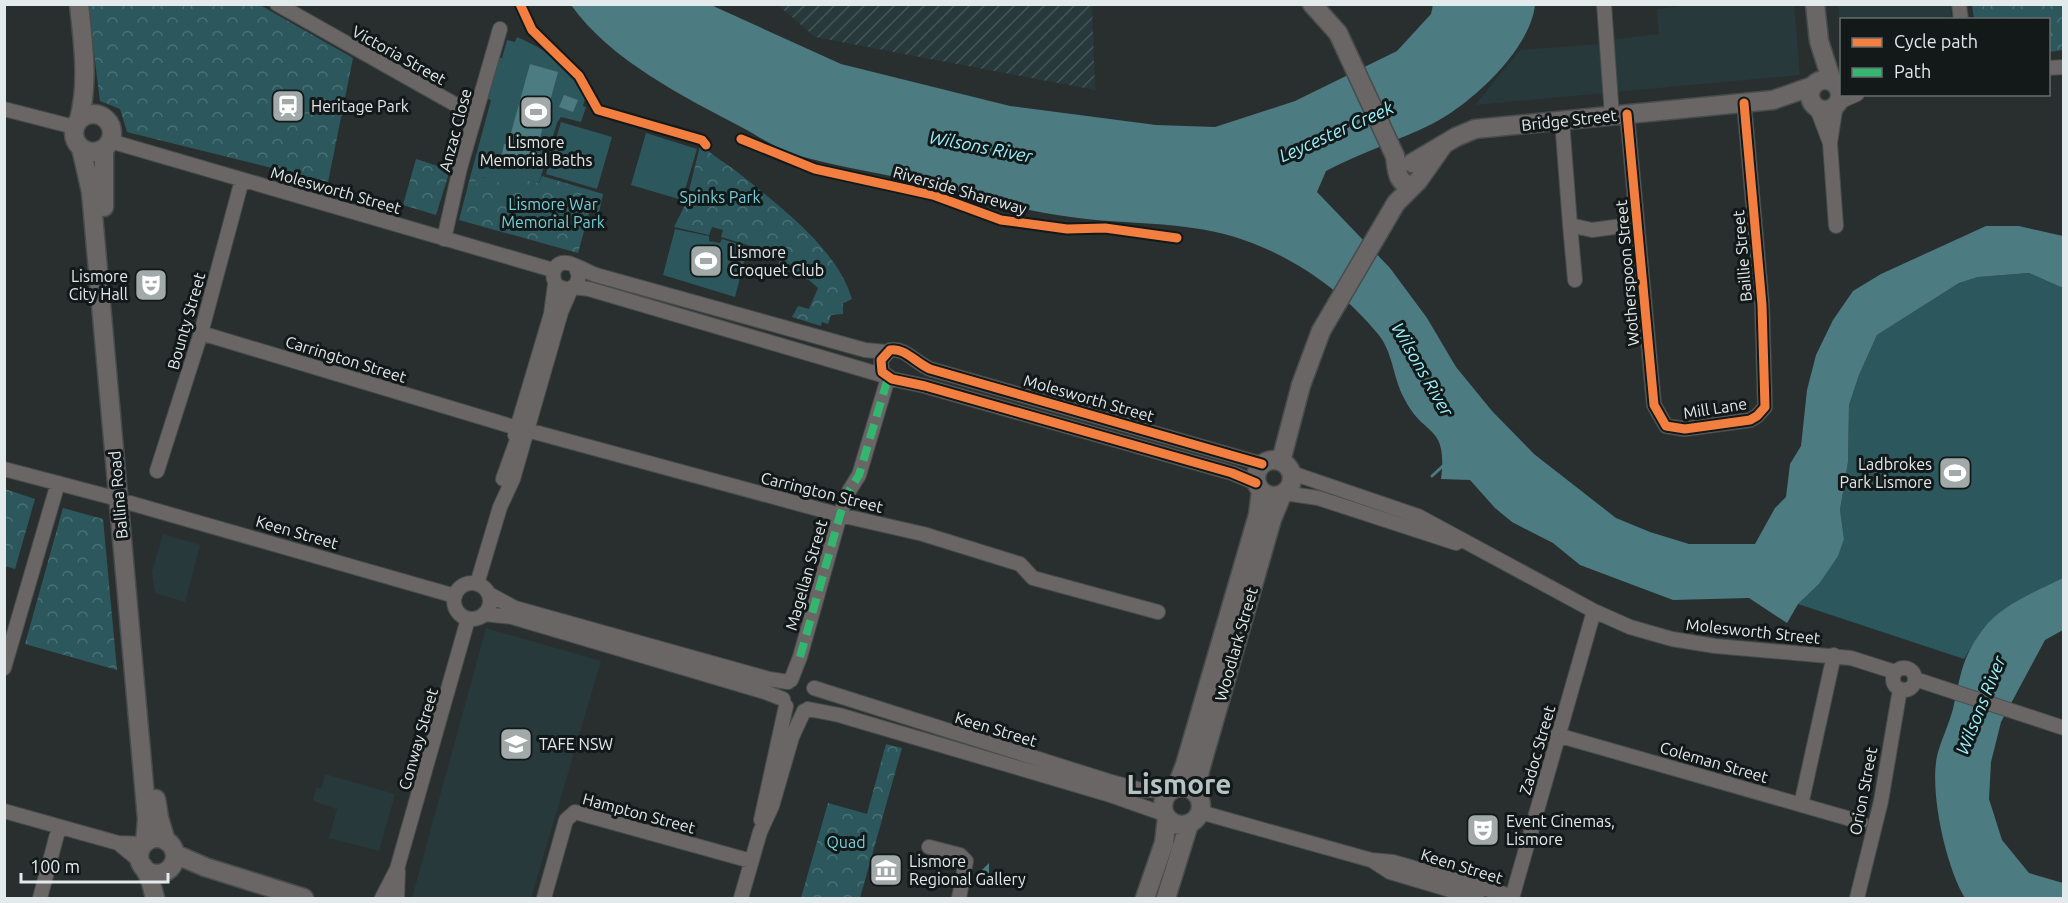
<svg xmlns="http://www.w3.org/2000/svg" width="2068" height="903" font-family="Ubuntu,sans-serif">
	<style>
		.built { fill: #27393b }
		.industrial { fill: url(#industrial-furrows) }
		.park { fill: url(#park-crowns) }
		.pitch { fill: #2c585d }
		.water { fill: #4c7b82 }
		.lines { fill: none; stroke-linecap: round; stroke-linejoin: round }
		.stream { stroke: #4c7b82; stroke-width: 3 }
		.minor-casing { stroke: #484c4c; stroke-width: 16 }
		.major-casing { stroke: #484c4c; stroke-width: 21 }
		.minor { stroke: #6a6666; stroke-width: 14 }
		.major { stroke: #6a6666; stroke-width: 18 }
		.quiet { stroke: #33b770; stroke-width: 8; stroke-dasharray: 15 8; stroke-linecap: butt }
		.cycleway-casing { stroke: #131818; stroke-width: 13 }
		.cycleway { stroke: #f27e40; stroke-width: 9 }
		.labels { text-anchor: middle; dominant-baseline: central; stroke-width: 6; stroke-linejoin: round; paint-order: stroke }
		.street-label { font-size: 16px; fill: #e3eaeb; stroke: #131818 }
		.poi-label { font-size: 16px; fill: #e3eaeb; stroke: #131818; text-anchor: start }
		.park-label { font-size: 16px; fill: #76ced9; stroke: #131818 }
		.water-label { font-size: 18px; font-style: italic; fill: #9af3fe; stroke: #131818 }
		.town-label { font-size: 28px; font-weight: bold; fill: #b6c3c5; stroke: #131818 }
	</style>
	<defs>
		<pattern id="industrial-furrows" width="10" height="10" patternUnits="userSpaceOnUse" patternTransform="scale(1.5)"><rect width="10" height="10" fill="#27393b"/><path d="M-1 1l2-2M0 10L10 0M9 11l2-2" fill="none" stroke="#465658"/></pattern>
		<pattern id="park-crowns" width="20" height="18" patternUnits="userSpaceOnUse" patternTransform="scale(1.5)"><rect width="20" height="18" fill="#2c585d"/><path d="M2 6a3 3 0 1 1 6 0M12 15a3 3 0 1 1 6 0" fill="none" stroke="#4a7074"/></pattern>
	</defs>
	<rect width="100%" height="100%" fill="#292f2f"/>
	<path class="built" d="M1698 4 1794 5 1800 75 1475 105 1520 50 1599 44 1615 39 1659 34 1657 9Z
		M1838 5H1950L1952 19 1842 20 1841 37Z
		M163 534 200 545 185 602 155 593 152 572Z
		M486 628 601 661 531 898H412Z
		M325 774 395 794 379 851 329 838 337 809 313 801 316 787 321 789Z"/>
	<path class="industrial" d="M778 5H1092L1095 90 815 37Z"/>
	<path class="park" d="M88 5H260L353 58 328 182 127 132 120 109 100 101Z
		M1972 5H2063V50L2049 52 2048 20 1974 19Z
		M701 142C709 155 725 162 736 171 777 204 837 248 852 299L843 303V314L831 315 828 324 822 322 821 326 792 317 798 306 809 309 818 288 809 280 777 270 781 255 721 237 723 230 712 227 709 235 674 227 686 203Z
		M416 159 450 170 436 215 403 205Z
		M487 169 494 171 512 189 514 186 528 180 539 183 542 176 603 194 599 213 590 210 578 253 459 220 471 174 485 178Z
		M5 489 35 499 15 569 5 566Z
		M63 508 103 519 117 670 25 644Z
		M886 744 902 748 860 898H801L828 803 867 814Z"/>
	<path class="pitch" d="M517 37C547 50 571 66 586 96L583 106 586 107 581 122 561 117 557 123 539 183 528 180 526 189 514 186 512 190 496 181 497 175 493 174V171L487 170 486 178 482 177 480 184 475 183 476 176 471 174 491 100 486 98 497 57 502 58 507 40 515 42Z
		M561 122 612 137 597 189 546 174Z
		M646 133 697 149 682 200 631 185Z
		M675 229 709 236V241L720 243 722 239 748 247 735 297 663 275Z
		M2029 273 2063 288V578L2043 588 1984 627 1964 659 1798 604 1819 584 1844 539 1840 510 1848 462 1849 405 1859 375 1877 335 1959 283 1978 277Z"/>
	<path class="water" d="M571 5H711L841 64 1010 106 1156 125 1215 127 1295 101 1397 51 1431 14 1433 5H1535C1530 50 1471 104 1432 124 1397 141 1360 153 1326 171L1317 192 1390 268 1427 318 1456 367 1492 411 1534 454 1616 518 1650 532 1689 544H1755L1775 508 1786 497 1790 464 1801 446 1807 390 1816 355 1833 320 1853 291 1881 274 1986 226H2019L2063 236V288L2029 273 1978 277 1959 283 1877 335 1859 375 1849 405 1848 462 1840 510 1844 539 1838 556 1819 584 1798 604 1787 623 1749 598 1673 600 1580 565 1553 543 1512 522 1495 508 1470 480 1441 479C1448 422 1424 439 1404 398 1393 378 1393 352 1378 334 1333 279 1264 237 1193 228 1153 222 1111 223 1071 217 1016 210 963 193 910 180 870 171 828 165 790 153 774 147 758 136 743 128 684 97 610 60 571 5Z
		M530 64 558 72 539 141 511 133Z
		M564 95 578 100 573 112 559 107Z
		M504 144 541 154 538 166 502 155Z
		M2063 578V630L2045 640 2001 722 1991 762 1989 799 2002 840 2029 873 2063 883V898H1965C1946 867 1928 788 1938 752 1942 738 1949 724 1953 709 1961 675 1961 659 1983 629 2001 605 2037 591 2063 578Z
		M989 863V880L983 882 978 874Z"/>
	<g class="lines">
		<path class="stream" d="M1432 476 1444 465"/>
		<defs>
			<path id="minor" d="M277 4 474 115
				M1604 4 1612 116
				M1959 4 1961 20
				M2048 68 2064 67
				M1837 103 1857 94
				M1816 106 1830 143
				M4 109 74 127
				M1627 114 1654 405 1666 426 1685 429 1750 420 1757 416 1765 407 1762 305 1744 103
				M1562 120 1570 225 1592 230 1637 224
				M110 141 553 270
				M1570 225 1575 280
				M1836 226 1830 143 1836 104
				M444 239 460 168 500 29
				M576 268 579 276 576 285 568 290 557 286C550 277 553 260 568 263 577 265 587 272 596 275L865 350 886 352
				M574 287 589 289 885 376
				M201 333 517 428
				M515 435 551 314 555 284
				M4 469 118 499
				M157 471 201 333 242 180
				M1292 473 1418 516 1594 611 1630 627 1672 639 1715 646 1851 658 1895 672
				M503 479 518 437 527 430 840 515 923 534 1020 564 1033 578 1158 612
				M1256 483 1232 473 925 386 892 379 882 372 881 360 890 350C904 347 916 363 930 369L1262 464
				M1284 493 1318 498 1456 543
				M130 503 455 596
				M454 601a18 18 0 1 1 36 0a18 18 0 1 1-36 0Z
				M477 584 500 507 513 479 561 312 571 289
				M489 594 515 608 769 679 788 682
				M484 614 512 617 765 692 783 699
				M4 668 58 483
				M1893 679a11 11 0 1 1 22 0a11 11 0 1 1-22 0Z
				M1915 679 2064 728
				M791 680 800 657 840 515 849 491 859 475 888 378
				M814 688 1108 781 1141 790 1170 791
				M808 709 839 715 1107 794 1164 814
				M1557 735 1861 822
				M1801 805 1834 655
				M4 811 118 843 144 844
				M1200 812 1371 860 1393 862 1504 894 1508 898
				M761 820 786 706
				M118 843 140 861
				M929 847 960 855 966 861 959 898
				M1373 861 1390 872 1477 898
				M40 898 59 827
				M382 898 397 869 468 619
				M397 898 398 871
				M544 898 566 820 575 812 751 861
				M741 898 760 832 772 806 792 737 804 711
				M1512 898 1594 611
				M1857 898 1881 801 1900 689"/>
			<path id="major" d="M1312 4 1338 33 1395 156C1397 169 1396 184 1412 185
				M1815 4 1819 41 1832 82
				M1810 95a15 15 0 1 1 30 0a15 15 0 1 1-30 0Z
				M74 133a19 19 0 1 1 38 0a19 19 0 1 1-38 0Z
				M79 120C89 81 83 44 79 4
				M81 148 91 192 147 819 145 843
				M1412 163 1456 137 1475 129 1773 100 1813 86
				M104 207V149
				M1256 478a18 18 0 1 1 36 0a18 18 0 1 1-36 0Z
				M1281 461 1301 385 1321 331 1396 203 1418 181 1442 147
				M1163 806a19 19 0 1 1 38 0a19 19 0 1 1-38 0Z
				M1176 788 1185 765 1258 515 1261 491
				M1197 795 1200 770 1272 519 1282 495
				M156 799 159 818 166 841
				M139 856a18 18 0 1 1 36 0a18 18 0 1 1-36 0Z
				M175 854 205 867 304 898
				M143 866 150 879 155 898
				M1145 898 1164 843 1167 818
				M1166 898 1189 824"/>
		</defs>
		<use href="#minor" class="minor-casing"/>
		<use href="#major" class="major-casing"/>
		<use href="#minor" class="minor"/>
		<use href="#major" class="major"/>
		<path class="quiet" d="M800 657 840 515 849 491 859 475 888 378"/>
		<defs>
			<path id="cycleway" d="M520 4 532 30 579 76 598 110 702 140 706 145
				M1627 114 1654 405 1666 426 1685 429 1750 420 1757 416 1765 407 1762 305 1744 103
				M741 139 815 169 933 195 1001 220 1067 229 1105 228 1177 238
				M1256 483 1232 473 925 386 892 379 882 372 881 360 890 350C904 347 916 363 930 369L1262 464"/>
		</defs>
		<use href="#cycleway" class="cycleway-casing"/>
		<use href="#cycleway" class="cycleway"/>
	</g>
	<defs>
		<symbol id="station-square" viewBox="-11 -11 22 22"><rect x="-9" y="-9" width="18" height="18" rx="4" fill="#a2a9a9" stroke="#131818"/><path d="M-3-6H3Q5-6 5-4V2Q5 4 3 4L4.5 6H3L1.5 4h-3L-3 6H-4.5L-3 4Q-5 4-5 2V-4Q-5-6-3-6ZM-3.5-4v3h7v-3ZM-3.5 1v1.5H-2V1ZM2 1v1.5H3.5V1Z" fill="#fff"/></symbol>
		<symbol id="stadium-square" viewBox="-11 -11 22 22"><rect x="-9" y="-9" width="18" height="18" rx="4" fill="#a2a9a9" stroke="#131818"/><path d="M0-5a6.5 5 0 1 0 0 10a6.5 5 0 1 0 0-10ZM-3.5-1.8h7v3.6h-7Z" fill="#fff"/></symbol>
		<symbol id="theatre-square" viewBox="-11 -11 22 22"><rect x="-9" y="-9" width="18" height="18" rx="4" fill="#a2a9a9" stroke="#131818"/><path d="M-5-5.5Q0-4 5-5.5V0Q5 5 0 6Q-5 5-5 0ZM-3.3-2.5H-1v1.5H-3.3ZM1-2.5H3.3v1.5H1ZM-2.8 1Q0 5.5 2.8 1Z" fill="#fff"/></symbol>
		<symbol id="university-square" viewBox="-11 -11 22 22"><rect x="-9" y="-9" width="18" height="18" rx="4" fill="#a2a9a9" stroke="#131818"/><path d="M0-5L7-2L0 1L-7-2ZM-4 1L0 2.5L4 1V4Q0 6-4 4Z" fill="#fff"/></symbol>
		<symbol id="museum-square" viewBox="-11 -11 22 22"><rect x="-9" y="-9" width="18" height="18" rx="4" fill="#a2a9a9" stroke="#131818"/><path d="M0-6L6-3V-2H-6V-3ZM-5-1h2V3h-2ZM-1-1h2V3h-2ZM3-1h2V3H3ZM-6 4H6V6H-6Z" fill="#fff"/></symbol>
	</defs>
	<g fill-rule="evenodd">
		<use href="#station-square" x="269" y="87" width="38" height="38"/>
		<use href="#stadium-square" x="517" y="93" width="38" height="38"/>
		<use href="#stadium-square" x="687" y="242" width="38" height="38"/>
		<use href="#theatre-square" x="132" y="266" width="38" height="38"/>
		<use href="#stadium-square" x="1936" y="454" width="38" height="38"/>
		<use href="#university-square" x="497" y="725" width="38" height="38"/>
		<use href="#theatre-square" x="1464" y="811" width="38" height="38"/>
		<use href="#museum-square" x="867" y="851" width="38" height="38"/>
	</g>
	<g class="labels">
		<g class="street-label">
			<text transform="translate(399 55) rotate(29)">Victoria Street</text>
			<text transform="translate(1569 120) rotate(-6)">Bridge Street</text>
			<text transform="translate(455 130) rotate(-75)">Anzac Close</text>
			<text transform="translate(336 190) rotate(16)">Molesworth Street</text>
			<text transform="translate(960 190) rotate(16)">Riverside Shareway</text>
			<text transform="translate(1742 256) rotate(-95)">Baillie Street</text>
			<text transform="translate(1627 273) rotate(-95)">Wotherspoon Street</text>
			<text transform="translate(186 321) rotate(-74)">Bounty Street</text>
			<text transform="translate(346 359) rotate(17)">Carrington Street</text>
			<text transform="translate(1089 398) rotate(16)">Molesworth Street</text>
			<text transform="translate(1715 408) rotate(-9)">Mill Lane</text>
			<text transform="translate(822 492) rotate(14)">Carrington Street</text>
			<text transform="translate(118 495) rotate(-95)">Ballina Road</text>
			<text transform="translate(297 532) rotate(16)">Keen Street</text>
			<text transform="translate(806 575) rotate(-74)">Magellan Street</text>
			<text transform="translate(1753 631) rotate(6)">Molesworth Street</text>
			<text transform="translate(1236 644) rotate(-74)">Woodlark Street</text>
			<text transform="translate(996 729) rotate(17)">Keen Street</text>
			<text transform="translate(418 739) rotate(-74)">Conway Street</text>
			<text transform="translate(1537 750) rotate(-74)">Zadoc Street</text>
			<text transform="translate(1714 762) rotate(16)">Coleman Street</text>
			<text transform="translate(1863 791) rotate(-79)">Orion Street</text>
			<text transform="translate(639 813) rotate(15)">Hampton Street</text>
			<text transform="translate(1462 866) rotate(17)">Keen Street</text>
		</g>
		<g class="poi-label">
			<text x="311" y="106">Heritage Park</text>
			<text x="536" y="142" text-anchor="middle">Lismore<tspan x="536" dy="18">Memorial Baths</tspan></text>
			<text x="729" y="252">Lismore<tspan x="729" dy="18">Croquet Club</tspan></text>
			<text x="128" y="276" text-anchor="end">Lismore<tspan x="128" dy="18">City Hall</tspan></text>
			<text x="1932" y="464" text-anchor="end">Ladbrokes<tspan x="1932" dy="18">Park Lismore</tspan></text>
			<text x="539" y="744">TAFE NSW</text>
			<text x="1506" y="821">Event Cinemas,<tspan x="1506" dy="18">Lismore</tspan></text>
			<text x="909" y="861">Lismore<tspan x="909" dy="18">Regional Gallery</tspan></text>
		</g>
		<g class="park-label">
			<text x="720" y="197">Spinks Park</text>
			<text x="553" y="204">Lismore War<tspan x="553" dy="18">Memorial Park</tspan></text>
			<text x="846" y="842">Quad</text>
		</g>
		<g class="water-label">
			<text transform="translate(1336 131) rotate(-24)">Leycester Creek</text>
			<text transform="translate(981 146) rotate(11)">Wilsons River</text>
			<text transform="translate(1423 369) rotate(60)">Wilsons River</text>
			<text transform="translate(1980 705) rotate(-68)">Wilsons River</text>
		</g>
		<g class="town-label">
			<text x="1179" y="783">Lismore</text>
		</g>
	</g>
	<rect width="2068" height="903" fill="none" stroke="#e3eaeb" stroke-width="12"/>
	<rect x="1840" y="18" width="210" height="78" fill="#131818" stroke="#666c6c" stroke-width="1.5"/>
	<rect x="1852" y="38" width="30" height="9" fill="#f27e40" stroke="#666c6c" stroke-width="1.5"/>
	<text x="1894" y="48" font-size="18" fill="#e3eaeb">Cycle path</text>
	<rect x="1852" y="68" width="30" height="9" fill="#33b770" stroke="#666c6c" stroke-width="1.5"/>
	<text x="1894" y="78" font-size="18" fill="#e3eaeb">Path</text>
	<path d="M21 873v9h147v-9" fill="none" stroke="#e3eaeb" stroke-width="3"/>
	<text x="30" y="873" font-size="18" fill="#e3eaeb" stroke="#131818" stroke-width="4.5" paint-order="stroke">100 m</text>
</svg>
